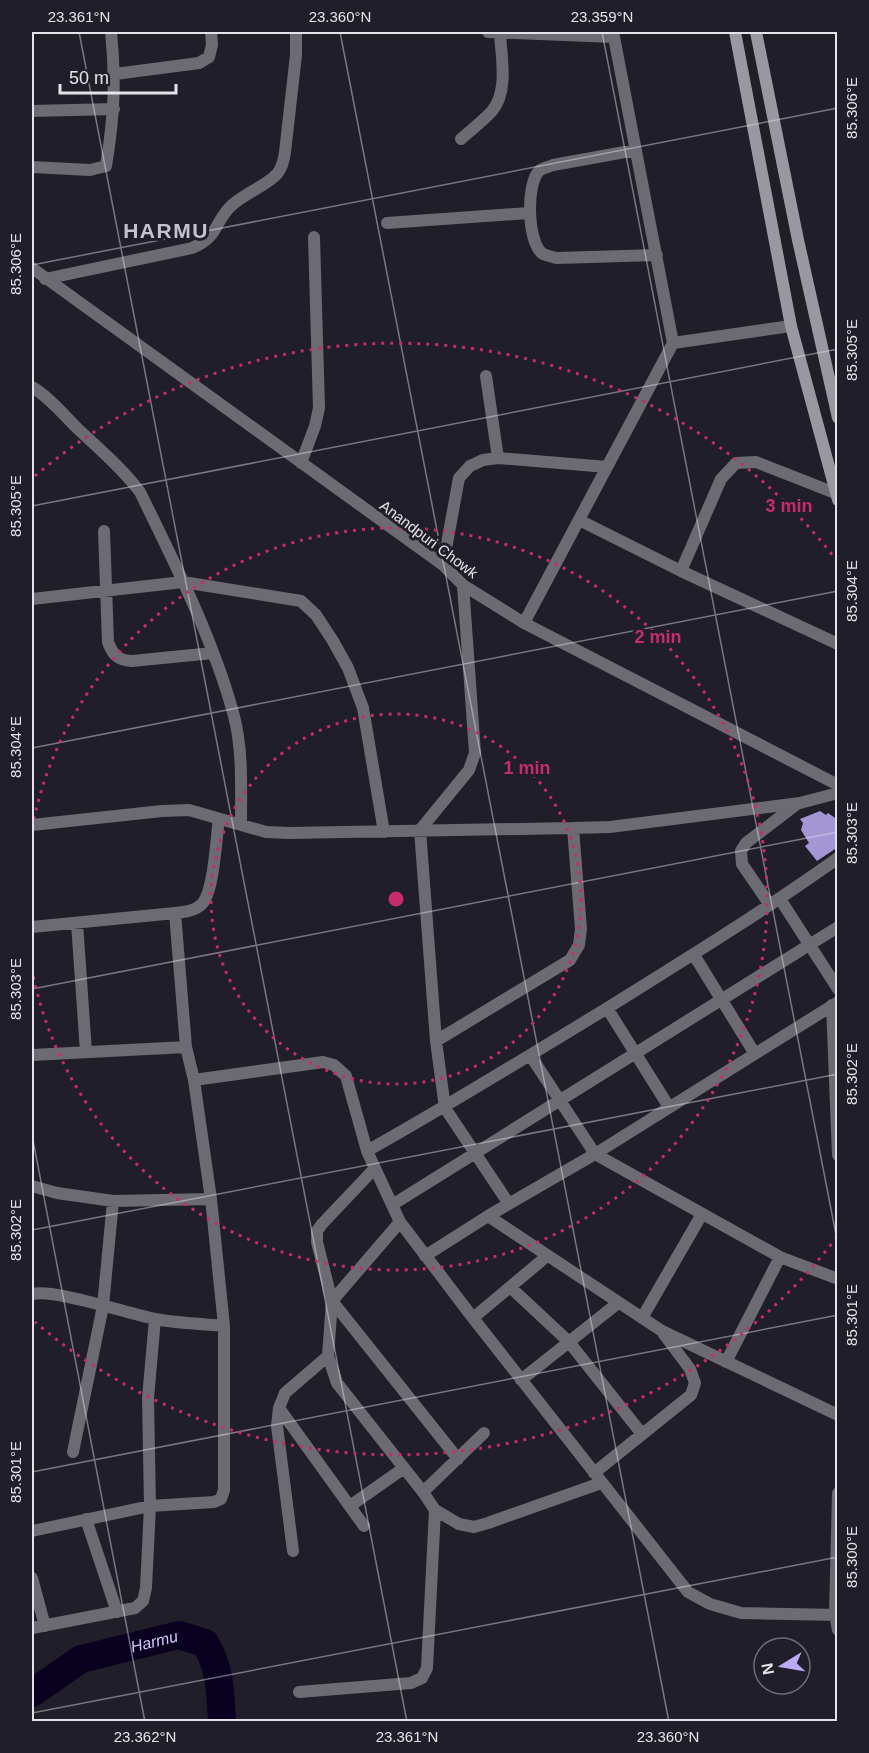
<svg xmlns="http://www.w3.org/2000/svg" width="869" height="1753" font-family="Helvetica,sans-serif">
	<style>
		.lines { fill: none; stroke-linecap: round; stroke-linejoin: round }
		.river { stroke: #0a0020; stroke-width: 28 }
		.building { fill: #a496d5 }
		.minor { stroke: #6c6b71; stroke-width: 12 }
		.secondary { stroke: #9997a0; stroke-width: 12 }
		.ticks { fill: none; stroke: #e4e3ea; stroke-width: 1.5; stroke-opacity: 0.45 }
		.ring { fill: none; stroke: #c52c69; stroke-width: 3; stroke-dasharray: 3 6 }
		.labels { text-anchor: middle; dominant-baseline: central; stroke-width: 6; stroke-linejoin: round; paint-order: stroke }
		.street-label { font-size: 15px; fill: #e4e3ea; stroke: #201e28 }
		.water-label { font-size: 16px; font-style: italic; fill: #d3c8fd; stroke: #201e28 }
		.district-label { font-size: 21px; font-weight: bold; letter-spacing: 1.5px; fill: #c5c2d0; stroke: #201e28 }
		.centre { fill: #c52c69; stroke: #201e28; stroke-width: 3 }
		.ring-label { font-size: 18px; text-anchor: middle; font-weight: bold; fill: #c52c69; stroke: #201e28; stroke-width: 6; stroke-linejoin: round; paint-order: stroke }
		.neatline { fill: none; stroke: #e4e3ea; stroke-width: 2 }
		.ticks-label { font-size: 15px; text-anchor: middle; fill: #e4e3ea }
	</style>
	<rect width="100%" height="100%" fill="#201e28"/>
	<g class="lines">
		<path class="river" id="s1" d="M32 1693 81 1659 179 1635 205 1643C221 1669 220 1692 222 1722"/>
	</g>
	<path class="building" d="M820 811 826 815 828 813 838 820V847L817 861 805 846 809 843 801 830 803 823 800 819Z"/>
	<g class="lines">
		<path class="minor" d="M488 32 614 37
			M115 74 199 63 209 57 212 45 211 32
			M32 111 114 109
			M461 139C471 130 483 121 492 111 509 91 501 56 500 33
			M636 150 553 165C549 167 542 168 539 171 526 184 527 243 543 254 547 256 553 257 557 258L657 255
			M32 167 90 170 106 166C114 118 116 80 111 32
			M387 223 529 213
			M32 268 443 565 463 585 524 623 838 785
			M45 279 192 248C219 236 213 225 230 207 243 194 266 186 277 174 282 168 284 160 285 152L296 55V32
			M673 343 791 326
			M486 376 498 458
			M32 387C49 397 63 414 77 428 99 449 122 468 140 492 175 564 213 638 234 716 243 751 241 789 241 825
			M301 463 315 426 319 408 314 237
			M579 520 681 571 838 644
			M104 531 108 642C113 655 117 660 132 661L213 653
			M443 565 459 478 470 466 483 460 498 458 607 467
			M681 571 721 479 736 463 756 462 835 493
			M463 585 475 753 469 770 420 830 436 1041 445 1108 509 1204
			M32 599 183 582 301 601 316 615 333 641 348 668 363 708 384 832
			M524 623 673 343 613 32
			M32 825 162 811 189 810 266 832 289 833 573 828 610 827 800 803 838 793
			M780 899 838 989
			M770 905 742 864 741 851 746 843 797 804
			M77 923 86 1052
			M32 927 175 913
			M694 955 755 1054
			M832 1005 838 1155
			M607 1008 669 1107
			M436 1041 570 960 579 945 581 929 573 828
			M32 1055 186 1047
			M530 1055 595 1154 780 1257 838 1279
			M194 1080 323 1062 334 1065 346 1076 367 1151 400 1222 473 1318 688 1592 710 1604 741 1613 838 1615
			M367 1151C446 1107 523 1059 601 1012 681 962 761 913 838 858
			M375 1168 322 1224 317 1231V1242L332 1301 458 1459
			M32 1186 57 1193 113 1201 211 1199
			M392 1205 838 927
			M488 1216 662 1331 838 1415
			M400 1222 332 1301 328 1356 337 1383 423 1492 435 1510 459 1524 474 1527 488 1523 601 1483
			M425 1256 488 1216 595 1154 838 1002
			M510 1287 569 1342 642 1434
			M32 1294C56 1289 126 1313 155 1319 177 1323 201 1324 224 1326
			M473 1318 547 1256
			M642 1318 702 1214
			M726 1362 780 1257
			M521 1380 618 1303
			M279 1408 364 1526
			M73 1452 103 1306 113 1201
			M594 1473 691 1395 695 1383 690 1369 663 1333
			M423 1492 484 1433
			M838 1493 835 1615 838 1630
			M350 1506 404 1468
			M86 1519 117 1612
			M32 1531 150 1506 214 1502 221 1499 224 1490V1326L211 1199 194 1080 186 1047 175 913C185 912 195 911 202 904 214 891 216 839 219 819
			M293 1551 277 1426 279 1408 285 1393 328 1356
			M32 1578 45 1626
			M32 1628 135 1608 143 1601 146 1588 150 1506 148 1398 155 1319
			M299 1692 411 1683 422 1678 427 1668 435 1510"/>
		<path class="secondary" d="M735 32 791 326 838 500
			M756 32 798 240 838 418"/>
	</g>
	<path class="ticks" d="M79 32 407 1722M340 32 669 1722M602 32 838 1245M32 265 838 108M32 506 838 349M32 748 838 591M32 989 838 832M32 1135 145 1722M32 1230 838 1074M32 1472 838 1315M32 1713 838 1557"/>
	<g class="ring">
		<circle cx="396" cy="899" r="185"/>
		<path d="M32 828A371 371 0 1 1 32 970"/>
		<path d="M837 1237A556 556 0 0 1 35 1322M35 476A556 556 0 0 1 837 561"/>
	</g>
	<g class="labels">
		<g class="street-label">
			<text transform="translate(429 539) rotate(37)">Anandpuri Chowk</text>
		</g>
		<g class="water-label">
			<text stroke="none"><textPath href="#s1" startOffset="135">Harmu</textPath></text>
		</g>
		<g class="district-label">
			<text x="166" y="230">HARMU</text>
		</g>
	</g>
	<circle cx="396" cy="899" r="9" class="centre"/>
	<g class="ring-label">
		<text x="789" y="512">3 min</text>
		<text x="658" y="643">2 min</text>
		<text x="527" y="774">1 min</text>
	</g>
	<rect width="869" height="1753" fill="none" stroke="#201e28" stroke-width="66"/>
	<g transform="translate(782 1666) rotate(259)"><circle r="28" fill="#201e28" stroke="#6e6d76" stroke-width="1.5"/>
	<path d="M0-4.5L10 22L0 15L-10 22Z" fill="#bbaaf6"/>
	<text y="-9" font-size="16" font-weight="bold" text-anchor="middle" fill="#e4e3ea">N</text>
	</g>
	<path d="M60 84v9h116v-9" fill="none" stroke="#e4e3ea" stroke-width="3"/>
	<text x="69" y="84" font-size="18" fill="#e4e3ea" stroke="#201e28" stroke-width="4.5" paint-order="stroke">50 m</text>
	<rect x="33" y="33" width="803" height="1687" class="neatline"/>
	<g class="ticks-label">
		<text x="79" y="22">23.361°N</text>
		<text x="340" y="22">23.360°N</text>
		<text x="602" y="22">23.359°N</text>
		<text transform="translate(852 108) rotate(-90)" y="5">85.306°E</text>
		<text transform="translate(16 264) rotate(-90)" y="5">85.306°E</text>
		<text transform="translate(852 350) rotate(-90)" y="5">85.305°E</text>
		<text transform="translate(16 506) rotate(-90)" y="5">85.305°E</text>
		<text transform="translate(852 591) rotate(-90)" y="5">85.304°E</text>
		<text transform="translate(16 747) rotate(-90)" y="5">85.304°E</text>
		<text transform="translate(852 833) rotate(-90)" y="5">85.303°E</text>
		<text transform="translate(16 989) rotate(-90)" y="5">85.303°E</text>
		<text transform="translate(852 1074) rotate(-90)" y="5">85.302°E</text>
		<text transform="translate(16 1230) rotate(-90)" y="5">85.302°E</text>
		<text transform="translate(852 1315) rotate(-90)" y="5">85.301°E</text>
		<text transform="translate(16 1472) rotate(-90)" y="5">85.301°E</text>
		<text transform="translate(852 1557) rotate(-90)" y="5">85.300°E</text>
		<text x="145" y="1742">23.362°N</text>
		<text x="407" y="1742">23.361°N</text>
		<text x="668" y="1742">23.360°N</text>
	</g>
</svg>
